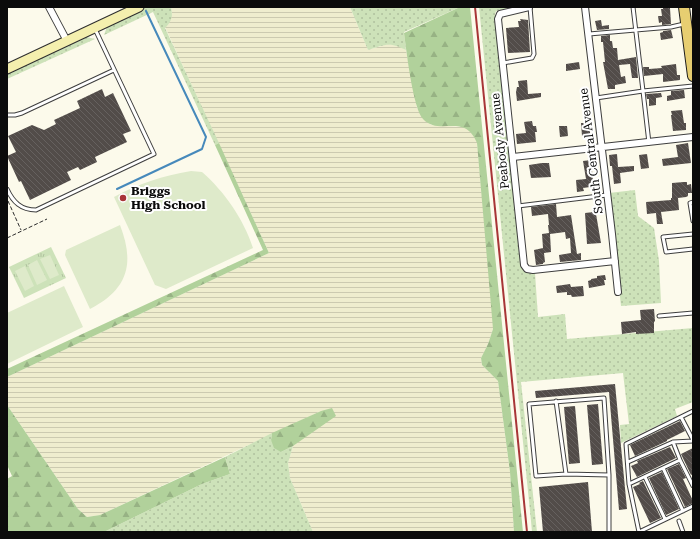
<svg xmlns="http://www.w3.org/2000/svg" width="700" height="539" font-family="'Roboto Serif',serif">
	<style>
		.farmland { fill: url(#farmland-rules) }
		.grass { fill: url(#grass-dots) }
		.forest { fill: url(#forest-firs) }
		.park { fill: url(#park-tufts) }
		.pitch { fill: #deeaca }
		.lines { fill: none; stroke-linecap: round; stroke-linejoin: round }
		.stream { stroke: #4689bb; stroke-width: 2 }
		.building { fill: url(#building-back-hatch) }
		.lane-casing { stroke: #3e3e3e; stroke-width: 5 }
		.street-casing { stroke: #3e3e3e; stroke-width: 8 }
		.secondary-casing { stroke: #2d2d2d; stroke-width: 11 }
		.primary-casing { stroke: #1c1c1c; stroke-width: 12 }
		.path { stroke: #2d2d2d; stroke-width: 1; stroke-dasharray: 4 2; stroke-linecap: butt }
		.lane { stroke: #fff; stroke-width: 3 }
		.street { stroke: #fff; stroke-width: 6 }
		.secondary { stroke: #f4efae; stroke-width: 9 }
		.primary { stroke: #e7ce71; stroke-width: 10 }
		.rail { stroke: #a83537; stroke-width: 2 }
		.poi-dot { fill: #a83537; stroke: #fff; stroke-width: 1.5 }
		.labels { text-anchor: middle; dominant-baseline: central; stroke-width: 4; stroke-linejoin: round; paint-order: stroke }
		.street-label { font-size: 12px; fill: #0b0b0b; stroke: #fff }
		.poi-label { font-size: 12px; font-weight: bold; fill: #0b0b0b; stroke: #fff; text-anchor: start }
	</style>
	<defs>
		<pattern id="farmland-rules" width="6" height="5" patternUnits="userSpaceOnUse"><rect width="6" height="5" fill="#efedce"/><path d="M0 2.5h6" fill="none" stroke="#cccab0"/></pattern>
		<pattern id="grass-dots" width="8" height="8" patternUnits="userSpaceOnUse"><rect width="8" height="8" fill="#cde2b9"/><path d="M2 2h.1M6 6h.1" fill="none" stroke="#afc19e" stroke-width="1.8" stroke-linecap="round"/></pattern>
		<pattern id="forest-firs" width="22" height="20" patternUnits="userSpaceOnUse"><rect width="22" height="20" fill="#b1d19b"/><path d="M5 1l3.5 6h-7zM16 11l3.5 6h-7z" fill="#97b284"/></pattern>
		<pattern id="park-tufts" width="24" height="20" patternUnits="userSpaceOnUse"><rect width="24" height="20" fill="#cde2b9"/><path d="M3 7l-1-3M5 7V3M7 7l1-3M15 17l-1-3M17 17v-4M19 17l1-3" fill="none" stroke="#afc19e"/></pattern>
		<pattern id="building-back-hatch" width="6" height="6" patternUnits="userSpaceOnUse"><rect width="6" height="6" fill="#524c49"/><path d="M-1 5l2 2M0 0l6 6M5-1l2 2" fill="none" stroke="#66615f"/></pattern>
	</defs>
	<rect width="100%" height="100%" fill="#fcfaeb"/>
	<path class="farmland" d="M171 7H350L368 50 387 44 399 46 406 50 417 108 431 125 466 127 474 134 477 142 493 317V329L488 344 481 358 482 365 498 381 510 472 514 532H313L290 478 288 463 293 446 303 438 321 411 100 515 87 517 78 509 7 405V377L269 253 165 27 172 14Z"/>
	<path class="grass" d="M145 7H171C173 16 172 21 165 28L219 143 215 145 153 12 104 35 108 24Z
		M350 7H460L404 32 406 50C389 41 384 45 368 50Z
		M479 7H514L496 11 495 14 521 262 527 271 535 273 538 317 565 314 567 339 693 328V402L675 409 677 416 621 443 620 425 629 424 623 373 521 382 537 532H532L531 521Z
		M83 36 95 39 7 79V72Z
		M635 190 638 216 654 228 659 261 661 303 621 306 609 193Z
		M272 433 271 440 281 452 293 446 288 463 290 478 313 532H104L202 484 230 474 225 457Z"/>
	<path class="forest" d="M460 7H470L523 532H514L510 472 498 381 482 365 481 358 488 344 493 329 477 143C464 112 440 137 423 119 413 109 406 48 404 33Z
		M219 143 269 253 7 377V369L263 250 215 145Z
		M7 405 78 509 87 517 100 515 225 457 230 474 202 484 104 532H7V479L12 476 7 465Z
		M332 408 336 416 293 446 281 452 274 448 271 440 272 433 321 411Z"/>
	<path class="park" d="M51 247 66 278 24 298 9 267Z"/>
	<path class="pitch" d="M191 171 202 172C225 192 244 220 253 248L166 289 155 285 114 197C140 183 162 176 191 171Z
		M120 225C135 264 128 289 90 309L65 255 66 250Z
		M50 255 59 275 50 279 40 259Z
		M37 260 47 280 37 285 28 265Z
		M25 266 34 286 25 291 15 271Z
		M64 286 83 327 7 364V313Z"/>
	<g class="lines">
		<path class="stream" d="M117 189 202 149 206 137 146 11"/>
	</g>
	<path class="building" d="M663 7 670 8 671 24 662 25V22L659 23 658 16H662L661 9H663Z
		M520 19 528 20 530 52 508 53 506 28 519 27 518 21H521Z
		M601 20 602 26 609 25V29L597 30 595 21Z
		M671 30 673 38 661 40 660 33 663 32V31Z
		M610 35V41H612L613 48H617L618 60 636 57 638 78H632L630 64 619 65 621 77 625 76 626 83 615 85V89H608L603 62H605L603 42H601V36Z
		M579 62 580 69 566 71V64Z
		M676 64 677 75H680V80L663 82V74L644 76 643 67H649V69L662 68 661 66Z
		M527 80 528 94 541 93V97L517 101 516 92 517 87H519L518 81Z
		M102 89 105 97 113 93 131 131 123 134 127 142 95 157 97 162 80 170 78 167 67 172 71 180 30 200 21 181 19 182 7 156 16 152 8 136 32 125 44 130 56 124 54 120 80 108 77 101Z
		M684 90 685 98 667 101V96L671 95V91Z
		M661 93 662 97 656 98V105L649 106V99H647L646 94Z
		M682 110 684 123H686V130L673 131 671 115H672L671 111Z
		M532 121 533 126H536L537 132H535L536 142 517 144 516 134 526 133 524 122Z
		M581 123H587V126H590V135L582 136Z
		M559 126H567L568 136 560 137Z
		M688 143 691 163 663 166 662 159 678 157 676 145Z
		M617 154 618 167 634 166V171L620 173 621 183 614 184 612 166H610L609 155Z
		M647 154 649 168 641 169 639 155Z
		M591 160 593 180 596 179 597 186 583 188 584 191 577 192 576 180 586 179 583 161Z
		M542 163H549L551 177 531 178 529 165Z
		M684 182H687V185L691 184 692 193H688V196L686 197 678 198 679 210 661 212 663 224H657L656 213 647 214 646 202 671 200V198H672V183Z
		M556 204 557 217 571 215 577 254 581 253V260L560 262 559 255 571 253 570 238 566 239 565 232 550 234 551 252 544 253 545 262 543 263V264L536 265 534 250 543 248 542 234 549 233 548 225H549L548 214 532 216 531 207Z
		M594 212 595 214H596L601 243 587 244 585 213Z
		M605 275 606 280H604L605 285 589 288 588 281 591 280V279L597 278V276Z
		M570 284 571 287 583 286 584 296 572 297 571 295H567V292L557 293 556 286Z
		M654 309 655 321 654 322V333L636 334V332L622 334 621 322 641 320 640 310Z
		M615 384 627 509 619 510 609 392 536 398 535 391Z
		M598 404 603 464 592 465 587 405Z
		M575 406 580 463 569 464 564 407Z
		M680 421 685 431 667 440V441L635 456 630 445Z
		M670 447 676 458 637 477 631 466 638 463 637 461Z
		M693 448V474L691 475 681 454Z
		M679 464 686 478 683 479 693 501V503L685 507 667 469Z
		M662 472 679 509 666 515 649 478Z
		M643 481 661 518 650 523 633 487 640 484 639 483Z
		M588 482 592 532H543L539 487Z"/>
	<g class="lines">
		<defs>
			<path id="lane" d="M633 7 643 91 693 86
				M589 34 671 27 684 24
				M503 63 532 58 534 54 530 7
				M596 98 643 91 649 143
				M7 115H15L22 113 114 70
				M7 189C13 202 21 210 36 210L154 154 95 29
				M693 202 690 203 693 221
				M518 206 607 195
				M693 234 663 237 666 252 693 249
				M659 316 693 313
				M556 401 566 474 536 476 529 404 604 398 609 475V532
				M693 411 626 444 629 484 639 532 693 506
				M681 417 693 440
				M673 442 680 460
				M628 462 673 442 693 441
				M663 468 683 511
				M566 474 609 475
				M645 477 665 519
				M629 484 680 460 693 486
				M679 521 683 532"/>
			<path id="street" d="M49 7 67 41
				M529 7 500 14 498 19 524 265 527 269 533 270 615 261
				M585 7 612 234 618 292
				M513 157 693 137"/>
			<path id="secondary" d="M7 69 139 7"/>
			<path id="primary" d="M684 7 693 76"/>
		</defs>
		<use href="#lane" class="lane-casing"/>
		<use href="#street" class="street-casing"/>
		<use href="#secondary" class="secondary-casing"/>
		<use href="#primary" class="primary-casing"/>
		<path class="path" d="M8 201 21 230
			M7 238 47 219"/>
		<use href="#lane" class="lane"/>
		<use href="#street" class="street"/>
		<use href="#secondary" class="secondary"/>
		<use href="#primary" class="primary"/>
		<path class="rail" d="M475 7 527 532"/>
	</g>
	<circle class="poi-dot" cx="123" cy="198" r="4"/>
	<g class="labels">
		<g class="street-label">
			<text transform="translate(500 141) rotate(-96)">Peabody Avenue</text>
			<text transform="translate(591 151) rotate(-97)">South Central Avenue</text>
		</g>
		<g class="poi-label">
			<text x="131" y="191">Briggs<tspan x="131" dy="14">High School</tspan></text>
		</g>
	</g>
	<rect width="700" height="539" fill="none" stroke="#0b0b0b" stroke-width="16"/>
</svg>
